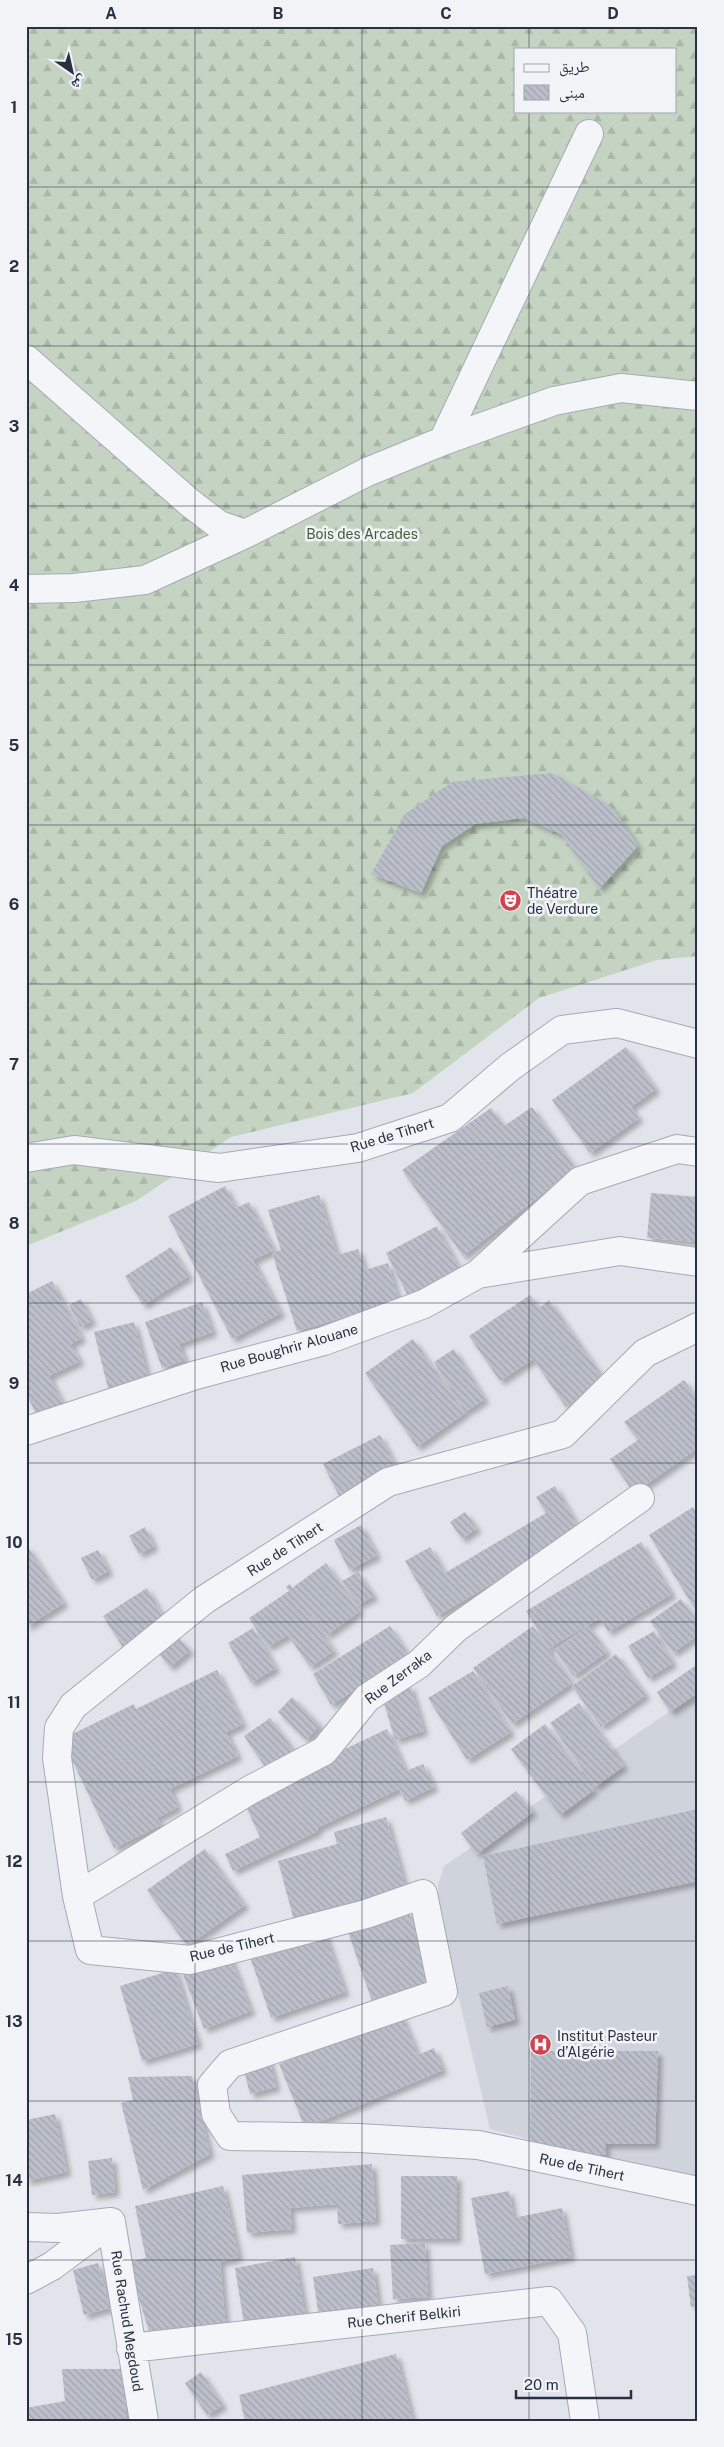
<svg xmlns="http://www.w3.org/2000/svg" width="724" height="2447" font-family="'Public Sans','Noto Naskh Arabic',sans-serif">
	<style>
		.built { fill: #cfd3dc }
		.forest { fill: url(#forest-firs); fill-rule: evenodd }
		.building { fill: url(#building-back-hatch); filter: url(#shadow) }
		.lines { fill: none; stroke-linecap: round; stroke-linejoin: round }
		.minor-casing { stroke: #a6aab5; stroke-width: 30 }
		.minor { stroke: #f4f5f8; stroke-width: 28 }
		.grid { fill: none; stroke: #293043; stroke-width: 1; stroke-opacity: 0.55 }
		.labels { text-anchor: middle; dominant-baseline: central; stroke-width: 5; stroke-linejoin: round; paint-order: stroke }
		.park-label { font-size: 14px; fill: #3a5f35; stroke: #f1f3f7 }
		.poi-label { font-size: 14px; fill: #293043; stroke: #f1f3f7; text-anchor: start }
		.street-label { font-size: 14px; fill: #293043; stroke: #f1f3f7 }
		.neatline { fill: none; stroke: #293043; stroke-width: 2 }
		.grid-label { font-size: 16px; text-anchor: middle; font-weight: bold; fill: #293043 }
	</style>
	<defs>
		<pattern id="forest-firs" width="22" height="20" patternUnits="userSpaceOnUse" patternTransform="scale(1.25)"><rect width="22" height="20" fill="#c5d4c2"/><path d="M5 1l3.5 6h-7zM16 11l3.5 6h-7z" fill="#a9b6a8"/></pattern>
		<pattern id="building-back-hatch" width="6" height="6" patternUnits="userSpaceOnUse" patternTransform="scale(1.25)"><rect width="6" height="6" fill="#bbbfca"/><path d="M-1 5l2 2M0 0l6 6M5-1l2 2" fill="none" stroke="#a1a4af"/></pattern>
		<filter id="shadow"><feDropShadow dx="4.5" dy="4.5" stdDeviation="2.5" flood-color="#0004"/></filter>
	</defs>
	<rect width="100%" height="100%" fill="#e1e4ea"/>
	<path class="built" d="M698 1692V2185L490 2129 440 1919 438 1885 444 1866Z"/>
	<path class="forest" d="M26 26H698V956L657 960 539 998 413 1093 231 1137 136 1201 26 1246ZM515 49H675V111H515Z"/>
	<path class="building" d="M552 773 612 807 638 846 599 889 562 835 524 818 475 824 442 846 421 893 371 874 405 814 452 782Z
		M626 1047 656 1089 631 1107 639 1118 590 1153 552 1100Z
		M532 1107 575 1168 463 1256 402 1170 491 1108 504 1126Z
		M225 1186 236 1208 249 1202 274 1250 253 1260 281 1313 232 1339 168 1216Z
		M651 1193 698 1197V1242L647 1238Z
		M319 1195 337 1255 358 1249 365 1270 388 1263 399 1301 297 1331 272 1253 281 1250 268 1210Z
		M437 1226 464 1277 412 1304 386 1253Z
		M171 1247 189 1276 143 1305 125 1276Z
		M52 1281 82 1338 71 1344 80 1361 49 1376 65 1408 40 1421 26 1394V1294Z
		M530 1295 539 1308 549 1300 605 1380 566 1407 533 1359 500 1381 469 1336Z
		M81 1299 92 1321 80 1327 69 1305Z
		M202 1302 213 1332 179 1344 185 1360 162 1368 145 1322Z
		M134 1322 149 1382 109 1392 94 1332Z
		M413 1339 465 1413 417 1447 365 1373Z
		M454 1349 485 1399 465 1412 434 1362Z
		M684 1380 698 1399V1448L634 1493 610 1459 638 1440 624 1422Z
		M380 1435 400 1475 343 1504 323 1464Z
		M555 1486 581 1531 437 1616 405 1561 430 1547 445 1573 546 1513 536 1497Z
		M693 1507 698 1515V1614L649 1535Z
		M465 1512 477 1528 462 1539 450 1522Z
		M361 1525 377 1555 349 1570 334 1540Z
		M145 1527 154 1546 139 1554 129 1536Z
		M641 1542 672 1594 608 1632 600 1618 549 1648 526 1611Z
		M26 1544 64 1603 26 1627Z
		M98 1550 109 1571 92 1580 81 1558Z
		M326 1563 360 1611 327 1635 297 1595 334 1651 310 1667 288 1635 268 1647 249 1618 289 1591 286 1587 290 1584 292 1588Z
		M358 1572 374 1596 358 1605 342 1581Z
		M147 1588 169 1626 129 1657 103 1616Z
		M681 1599 698 1622V1635L673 1653 650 1621Z
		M390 1626 409 1656 331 1705 313 1674Z
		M533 1626 572 1683 512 1724 473 1668Z
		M588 1626 607 1652 573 1676 555 1650Z
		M253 1628 276 1668 251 1683 228 1643Z
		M654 1631 673 1663 648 1678 628 1646Z
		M178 1637 190 1650 170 1667 159 1654Z
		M616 1654 646 1695 601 1727 572 1686Z
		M698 1664V1693L670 1712 657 1692Z
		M217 1670 243 1724 226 1732 238 1756 170 1789 178 1807 157 1818 161 1825 114 1848 62 1739 134 1704 136 1709Z
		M473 1671 511 1732 467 1760 428 1698Z
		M410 1685 424 1731 395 1740 381 1693Z
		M292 1697 320 1725 306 1740 278 1712Z
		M579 1703 624 1766 595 1787 550 1723Z
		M270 1718 299 1757 272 1777 244 1736Z
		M545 1724 594 1790 560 1815 511 1749Z
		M387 1729 406 1771 423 1764 434 1787 405 1801 399 1789 317 1828 318 1831 233 1871 225 1854 260 1837 242 1798Z
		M516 1791 533 1812 477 1854 461 1833Z
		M698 1809V1881L497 1924 483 1856Z
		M386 1817 407 1892 295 1924 278 1861 337 1844 334 1832Z
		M205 1849 245 1905 187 1946 147 1890Z
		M408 1910 436 1989 375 2010 348 1932Z
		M323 1928 345 1992 271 2018 249 1954Z
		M228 1951 251 2011 204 2029 181 1969Z
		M175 1969 198 2044 142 2061 120 1986Z
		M508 1986 515 2020 487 2027 479 1993Z
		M401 2014 418 2055 434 2048 443 2070 305 2128 279 2064Z
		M531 2051H658L655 2144H605L606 2155H530Z
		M269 2059 276 2087 250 2094 243 2066Z
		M192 2076 210 2154 143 2190 121 2103 133 2100 128 2077Z
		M55 2114 67 2172 26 2181V2120Z
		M112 2158 115 2192 92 2195 88 2161Z
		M372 2164 376 2221 338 2224 337 2204 290 2208 292 2229 247 2233 242 2175Z
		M401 2176H457V2239H401Z
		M223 2186 239 2257 220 2262 226 2330 150 2335 128 2262 146 2258 135 2206Z
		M509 2191 514 2218 562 2208 571 2257 485 2274 471 2198Z
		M425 2243 428 2297 393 2299 390 2245Z
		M295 2257 305 2314 244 2324 235 2268Z
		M98 2263 110 2308 84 2315 73 2270Z
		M373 2268 380 2316 320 2325 313 2277Z
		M698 2275V2306L691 2307 687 2276Z
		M396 2354 413 2421H245L239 2395Z
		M62 2369H124L126 2421H26V2408L65 2401Z
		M201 2372 223 2405 207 2415 185 2383Z"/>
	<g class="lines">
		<defs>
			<path id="minor" d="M26 359 190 503 219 525 245 534 367 472 443 441 554 401 621 388 698 396
				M443 441 589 134
				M26 589 74 588 145 580 245 534
				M26 1158 74 1150 219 1168 358 1148 450 1118 510 1067 562 1030 617 1023 698 1044
				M478 1274 580 1181 677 1149 698 1152
				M698 1327 645 1353 563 1434 388 1482 204 1600 73 1706 59 1728 57 1758 77 1896 90 1950 190 1960 366 1914 423 1894 443 1992 230 2064 212 2085 216 2114 230 2136 359 2138 478 2145 698 2191
				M26 1431 196 1375 324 1341 424 1304 478 1274 620 1251 698 1262
				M77 1896 250 1790 324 1751 367 1698 419 1664 456 1628 640 1498
				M111 2222 144 2421
				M26 2227 58 2228 111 2222 52 2266 26 2280
				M131 2348 549 2301 572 2333 585 2421"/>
		</defs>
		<use href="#minor" class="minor-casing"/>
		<use href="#minor" class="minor"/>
	</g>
	<path class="grid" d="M195 26V2421M362 26V2421M529 26V49M529 111V2421M26 187H698M26 346H698M26 506H698M26 665H698M26 825H698M26 984H698M26 1144H698M26 1303H698M26 1463H698M26 1622H698M26 1782H698M26 1941H698M26 2101H698M26 2260H698"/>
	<defs>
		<symbol id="theatre-disc" viewBox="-11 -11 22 22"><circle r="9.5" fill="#d3424c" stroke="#f1f3f7"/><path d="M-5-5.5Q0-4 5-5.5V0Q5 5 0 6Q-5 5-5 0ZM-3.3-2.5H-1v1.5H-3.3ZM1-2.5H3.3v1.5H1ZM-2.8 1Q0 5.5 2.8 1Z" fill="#fff"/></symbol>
		<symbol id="hospital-disc" viewBox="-11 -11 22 22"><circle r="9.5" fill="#d3424c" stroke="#f1f3f7"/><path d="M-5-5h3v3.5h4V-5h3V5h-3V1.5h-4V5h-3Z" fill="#fff"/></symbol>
	</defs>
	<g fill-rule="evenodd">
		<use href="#theatre-disc" x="498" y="888" width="25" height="25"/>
		<use href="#hospital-disc" x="528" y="2032" width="25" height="25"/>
	</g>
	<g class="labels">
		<g class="park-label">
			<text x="362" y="534">Bois des Arcades</text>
		</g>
		<g class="poi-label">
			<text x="527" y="893">Théatre<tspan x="527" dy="16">de Verdure</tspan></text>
			<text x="557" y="2036">Institut Pasteur<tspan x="557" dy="16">d’Algérie</tspan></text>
		</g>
		<g class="street-label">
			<text transform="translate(392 1135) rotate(-17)">Rue de Tihert</text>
			<text transform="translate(289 1348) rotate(-16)">Rue Boughrir Alouane</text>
			<text transform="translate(285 1549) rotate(-33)">Rue de Tihert</text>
			<text transform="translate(398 1677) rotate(-37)">Rue Zerraka</text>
			<text transform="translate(232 1947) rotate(-13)">Rue de Tihert</text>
			<text transform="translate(582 2167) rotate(12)">Rue de Tihert</text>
			<text transform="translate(404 2317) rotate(-6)">Rue Cherif Belkiri</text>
			<text transform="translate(127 2321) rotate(81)">Rue Rachud Megdoud</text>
		</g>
	</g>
	<rect width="724" height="2447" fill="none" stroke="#f1f3f7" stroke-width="55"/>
	<rect x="514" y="48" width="162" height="65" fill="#f1f3f7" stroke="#a1a5af"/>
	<rect x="524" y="64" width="25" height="8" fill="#f4f5f8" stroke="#a1a5af"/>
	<text x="559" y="72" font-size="15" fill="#293043">طريق</text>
	<rect x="524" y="85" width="25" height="15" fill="url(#building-back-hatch)" stroke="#a1a5af"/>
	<text x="559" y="98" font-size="15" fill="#293043">مبنى</text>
	<g transform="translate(72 72) rotate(146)" stroke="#f1f3f7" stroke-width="4" paint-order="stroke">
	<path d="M0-4L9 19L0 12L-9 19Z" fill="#293043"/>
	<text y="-8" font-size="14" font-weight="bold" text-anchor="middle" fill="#293043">ش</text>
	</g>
	<path d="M516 2390v8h115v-8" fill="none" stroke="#293043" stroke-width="2.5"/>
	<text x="524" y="2390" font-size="15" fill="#293043" stroke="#f1f3f7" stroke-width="4" paint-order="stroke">20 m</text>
	<rect x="28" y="28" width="668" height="2392" class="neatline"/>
	<g class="grid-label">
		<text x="111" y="19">A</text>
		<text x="278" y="19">B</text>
		<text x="446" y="19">C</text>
		<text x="613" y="19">D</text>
		<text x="14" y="113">1</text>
		<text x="14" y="272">2</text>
		<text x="14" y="432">3</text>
		<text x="14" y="591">4</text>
		<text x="14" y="751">5</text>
		<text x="14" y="910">6</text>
		<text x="14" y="1070">7</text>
		<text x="14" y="1229">8</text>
		<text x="14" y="1389">9</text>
		<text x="14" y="1548">10</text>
		<text x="14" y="1708">11</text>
		<text x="14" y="1867">12</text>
		<text x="14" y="2027">13</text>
		<text x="14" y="2186">14</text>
		<text x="14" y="2345">15</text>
	</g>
</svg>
